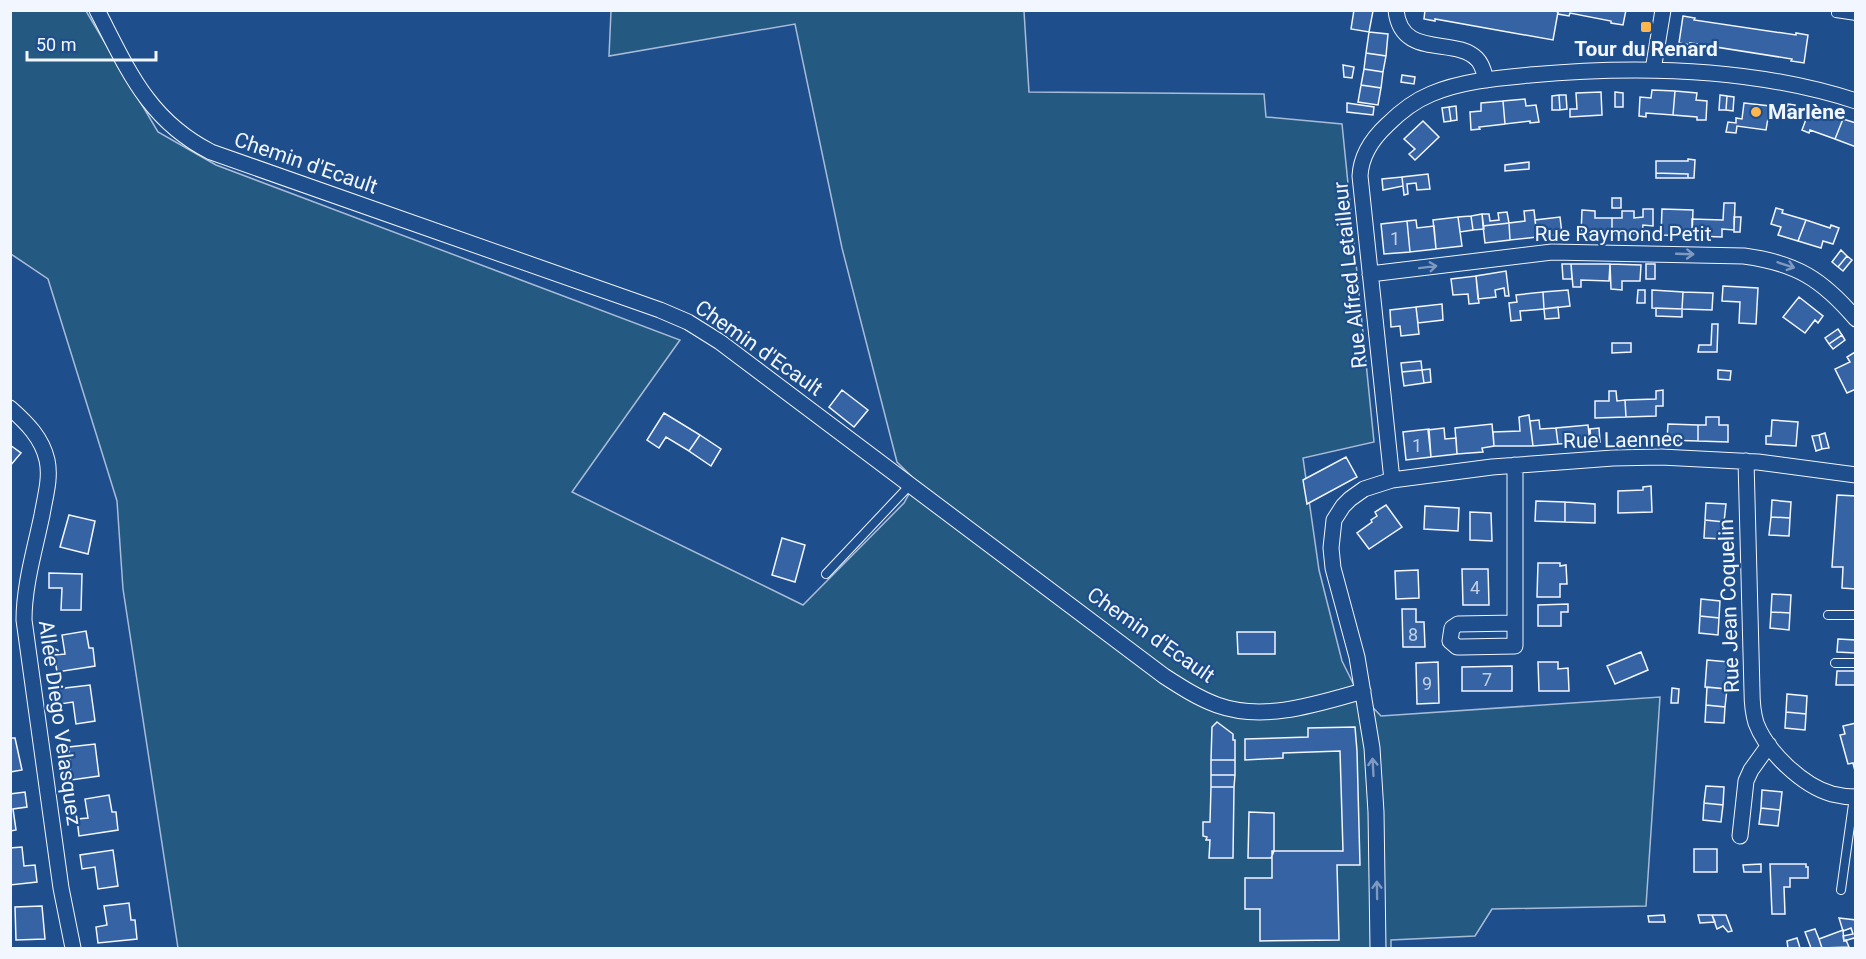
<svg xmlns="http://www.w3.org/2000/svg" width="1866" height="959" font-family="Roboto,sans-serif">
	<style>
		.green { fill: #245a82; stroke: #a8bbd7; stroke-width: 1.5 }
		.building { fill: #3563a3; stroke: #f2f6ff; stroke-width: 1.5 }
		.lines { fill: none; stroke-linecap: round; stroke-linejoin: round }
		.service-casing { stroke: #f2f6ff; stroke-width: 10 }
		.minor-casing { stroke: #f2f6ff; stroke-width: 17 }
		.service { stroke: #1f4e8c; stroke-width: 8 }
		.minor { stroke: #1f4e8c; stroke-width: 15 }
		.oneway { stroke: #7e9ac0 }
		.poi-dot { fill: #ffb74d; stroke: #1f4e8c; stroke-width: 2 }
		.labels { text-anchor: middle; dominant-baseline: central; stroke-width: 4.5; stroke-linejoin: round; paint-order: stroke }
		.number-label { font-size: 18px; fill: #c3d1e8 }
		.poi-label { font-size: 21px; font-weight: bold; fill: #f2f6ff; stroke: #1f4e8c }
		.street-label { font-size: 21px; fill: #f2f6ff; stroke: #1f4e8c }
	</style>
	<rect width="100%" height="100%" fill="#1f4e8c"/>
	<path class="green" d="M10 11H86L158 132 216 165 680 340 572 492 803 605 904 503 916 481 897 462 842 248 795 24 609 56 611 11H1024L1029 92 1264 94 1266 117 1342 124 1374 442 1303 458 1319 570 1342 661 1357 691 1381 716 1660 697 1646 906 1492 909 1475 936 1391 940V948H178L123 589 117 501 48 279 11 254Z"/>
	<path class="building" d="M1354 10 1373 11 1369 32 1351 29Z
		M1425 10H1552L1558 12 1553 40 1435 19V21L1424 19Z
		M1558 10H1626L1623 25 1611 23V21L1570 13 1569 16 1558 14Z
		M1683 16 1695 18 1694 20 1796 35V33L1808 35 1804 63 1791 61 1792 59 1690 43V45L1679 43Z
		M1369 32 1388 34 1386 56 1366 53Z
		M1366 53 1386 56 1383 72 1364 69Z
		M1343 65 1354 67 1352 78 1344 77Z
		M1364 69 1383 72 1381 88 1361 85Z
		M1402 75 1415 77 1414 84 1401 82Z
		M1361 85 1381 88 1378 105 1358 102Z
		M1652 90 1675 91 1673 115 1646 113V117L1639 116 1640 97 1651 98Z
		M1675 91 1697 93 1696 100 1707 101 1706 120H1697V117L1673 115Z
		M1601 92 1602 115 1570 117V109H1577L1576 93Z
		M1615 92 1623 93V107H1615Z
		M1559 95H1566L1567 109 1560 110Z
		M1559 95 1560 110H1552V96Z
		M1720 95 1727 96 1726 110H1719Z
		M1727 96 1734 97 1733 111 1726 110Z
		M1525 99 1526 106 1536 105 1539 122 1530 123V121L1505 124 1503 101Z
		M1503 101 1505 124 1479 127 1480 129 1471 130 1470 112 1481 111V103Z
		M1347 103 1374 107 1373 115 1347 112Z
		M1744 103 1770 106 1766 130 1737 126 1736 133 1726 132 1728 122 1736 123V118L1742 119Z
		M1788 104 1795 105 1791 119 1784 118Z
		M1456 106 1457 120 1451 121 1449 107Z
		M1449 107 1451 121 1444 122 1442 108Z
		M1821 111 1843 119 1835 139 1810 130 1809 133 1802 130 1808 114 1818 118Z
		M1843 119 1856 123V147L1835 139Z
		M1423 121 1439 137 1415 160 1409 154 1415 149 1404 139Z
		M1688 159 1695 160 1694 178H1688V174L1656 173V161H1688Z
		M1529 162V169L1505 171V165Z
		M1656 173 1688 174V178H1656Z
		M1428 174 1430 189 1417 190 1416 183 1407 184 1408 194 1404 195 1402 177Z
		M1402 177 1403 186 1383 190 1382 179Z
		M1612 198H1621V208H1612Z
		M1724 203H1735L1734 230 1722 229V237L1692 236V219L1723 220Z
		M1776 208 1783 210 1782 213 1806 220 1798 241 1778 235 1781 227 1771 224Z
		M1643 209H1653V226L1643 225 1642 234H1612V218H1622V211H1634V218L1643 217Z
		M1662 209 1693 210 1692 236 1661 235Z
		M1534 210 1537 237 1510 240 1509 223 1525 221 1524 211Z
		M1582 210 1595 211V218H1612V234L1581 235Z
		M1507 212 1509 223 1483 226 1482 214H1489L1490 221 1499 220 1498 213Z
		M1482 214 1484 229 1473 230 1471 216Z
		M1471 216 1473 230 1460 232 1458 217Z
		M1458 217 1462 246 1436 249 1433 220Z
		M1560 217 1562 234 1537 237 1535 220Z
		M1734 217H1741L1740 232H1734Z
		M1416 220 1417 228 1434 226 1436 249 1410 252 1407 221Z
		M1806 220 1830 228 1831 225 1839 228 1833 244 1823 241 1821 248 1798 241Z
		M1407 221 1410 252 1384 254 1381 224Z
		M1509 223 1510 240 1485 243 1483 226Z
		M1841 250 1847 256 1838 267 1832 262Z
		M1847 256 1852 260 1843 271 1838 267Z
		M1562 264H1571L1572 279H1563Z
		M1571 264H1610L1609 281 1581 280V287H1573Z
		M1610 264 1641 265 1640 281H1622V290L1611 289Z
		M1646 264H1655V279H1646Z
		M1506 271 1509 296H1505L1504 288 1495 290 1496 297 1478 299 1476 276Z
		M1476 276 1479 303 1469 304 1468 294 1453 295 1451 279Z
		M1723 286 1758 288 1756 324 1739 323 1740 302 1722 301Z
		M1568 290 1570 306 1544 309 1543 292Z
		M1638 290H1645V303H1637Z
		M1652 290 1683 292 1682 309 1652 308Z
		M1543 292 1544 309 1520 311 1521 320 1511 321 1509 303 1517 302 1516 295Z
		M1683 292 1713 293 1712 310 1682 309Z
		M1799 297 1823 316 1818 323 1815 320 1805 333 1783 317Z
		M1442 304 1443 320 1418 323 1416 307Z
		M1416 307 1419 334 1401 336 1400 326 1391 327 1390 310Z
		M1558 307 1559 318 1545 319 1544 309Z
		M1656 308 1682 309V317L1656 316Z
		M1712 324H1718L1717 352H1698L1699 345H1711Z
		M1838 329 1842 335 1829 344 1825 338Z
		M1842 335 1845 340 1833 349 1829 344Z
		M1612 343H1631V352L1612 353Z
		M1855 352 1856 389 1847 393 1835 369 1850 362 1847 357Z
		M1421 361 1422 370 1402 372 1401 363Z
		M1430 369 1431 382 1424 383 1422 370Z
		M1422 370 1424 383 1404 386 1402 372Z
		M1718 370 1731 371 1730 380 1718 379Z
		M842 390 868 410 854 427 829 407Z
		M1663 390V406H1656V416L1626 417 1625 400 1656 399V391Z
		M1609 391H1616L1617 401 1625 400 1626 417 1595 418V401H1609Z
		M664 413 700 435 689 451 666 437 659 448 647 440Z
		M1529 415 1533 446H1494L1493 432 1520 431 1519 417Z
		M1706 417H1719V425H1728V442L1698 441V425H1706Z
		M1539 420 1540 429 1556 428 1558 444 1533 446 1530 421Z
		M1772 420 1798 422 1796 446 1766 444V436H1771Z
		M1492 424 1494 446 1482 448 1483 452 1457 454 1455 428Z
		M1668 424 1698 425V441L1667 440Z
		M1588 425 1590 442 1558 444 1556 428Z
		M1444 428 1445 439 1456 438 1457 454 1431 457 1428 430Z
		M1599 428 1600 442 1591 443 1590 429Z
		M1429 429 1431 457 1406 460 1403 432Z
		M1825 433 1829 448 1822 449 1819 435Z
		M700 435 721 449 711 466 689 451Z
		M1819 435 1822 449 1816 451 1812 436Z
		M10 445 21 453 10 466Z
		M1346 457 1357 477 1307 504 1303 480Z
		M1651 486 1652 512 1618 513V491L1643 490V487Z
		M1837 495 1856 496V589L1842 588 1843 567H1832Z
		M1772 500 1791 502 1790 518 1771 517Z
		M1536 501 1565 502V522L1535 521Z
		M1565 502 1595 504V523L1565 522Z
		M1706 503 1726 504 1724 522 1705 520Z
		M1386 505 1402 527 1369 549 1357 533 1372 522 1371 520 1377 516 1375 512Z
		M1425 506 1459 508 1458 531 1424 529Z
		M1470 512 1491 513 1492 541 1470 540Z
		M69 515 95 521 88 554 60 547Z
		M1771 517 1790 518 1789 536 1769 535Z
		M1705 520 1724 522 1723 539 1704 538Z
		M782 538 805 545 795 582 772 575Z
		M1538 563H1560V566L1566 565 1567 584H1560V597H1537Z
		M1462 569H1488L1489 605H1463Z
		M1418 570 1419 598 1396 599 1395 571Z
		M49 573 82 574 81 610H61L62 588H49Z
		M1772 594 1791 595 1790 613 1771 612Z
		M1701 599 1720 601 1719 618 1700 616Z
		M1568 604V612H1561V626H1538V605Z
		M1402 609H1416V622H1424L1425 647H1403Z
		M1771 612 1790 613 1789 630 1770 628Z
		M1700 616 1719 618 1718 635 1699 633Z
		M86 631 89 648H93L95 666 57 672 54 655 65 654 62 635Z
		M1237 632H1275V654H1238Z
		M1838 639 1856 640V653L1837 652Z
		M1641 652 1648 670 1615 684 1607 666Z
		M1707 660 1729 662 1727 689 1705 687Z
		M1438 662 1439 703 1417 704 1416 663Z
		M1538 662H1558V669L1568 668 1569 691H1539Z
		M1512 666V691H1462V667Z
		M1837 671H1856V685H1836Z
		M90 685 95 721 76 724 73 702 60 704 57 689Z
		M1707 687 1727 689 1725 707 1706 705Z
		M1672 688 1679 689 1678 703H1671Z
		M1787 694 1807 696 1806 714 1786 712Z
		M1706 705 1725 707 1724 723 1705 722Z
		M1786 712 1806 714 1805 730 1785 728Z
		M1217 722 1233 734V740H1235V760H1211L1212 727Z
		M1856 723V771H1855L1853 763 1848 764 1840 735 1845 734 1843 726Z
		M1355 727 1357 751 1360 865H1337L1339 940 1260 941V909H1245V878H1272V851H1343L1340 751 1283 753V758L1245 760V739L1308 737V728Z
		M10 738H15L22 770 10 772Z
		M95 744 99 776 71 780 69 747Z
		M1211 760H1235V775H1211Z
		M1211 775H1235L1234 787H1211Z
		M1706 786 1724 787 1723 805 1704 803Z
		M1211 787H1234L1233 858H1209L1210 840H1206L1207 837 1203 836V822H1210Z
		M1762 790 1782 792 1780 810 1761 808Z
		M25 792 27 807 13 809 16 830 10 831V794Z
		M109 795 112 812H116L118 830 79 836 77 819 88 818 85 799Z
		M1704 803 1723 805 1721 822 1703 820Z
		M1761 808 1780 810 1778 826 1759 824Z
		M1249 812 1274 813V851L1271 858H1248Z
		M22 847 24 866 35 865 37 882 10 885V848Z
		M1694 849H1717V872H1694Z
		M113 850 118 886 98 889 95 867 82 869 80 855Z
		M1761 864V872H1744L1743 865Z
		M1770 864H1806V867H1808V878H1790V887H1784L1785 914H1772Z
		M129 903 131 920H135L137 939 98 943 96 927 107 925 104 906Z
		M42 906 45 939 16 940 15 907Z
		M1664 915 1665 922H1649L1648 916Z
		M1698 915H1712L1715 922 1700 923Z
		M1712 915H1726L1732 931 1728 932 1723 926 1717 929Z
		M1839 918 1856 920V942L1854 938 1844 941 1843 936 1853 934 1851 928 1843 931Z
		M1815 929 1819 939 1822 948H1811L1805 932Z
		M1843 930 1844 941 1846 940 1849 947 1822 948 1819 939Z
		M1797 938 1800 948H1788L1787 941Z"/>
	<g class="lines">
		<defs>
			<path id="service" d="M1836 13 1856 16
				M826 574 910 485
				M1828 615H1856
				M1835 663H1856
				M1841 890 1854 797"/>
			<path id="minor" d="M97 10C128 70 148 120 211 152L660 310 688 322 720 342 1164 676C1181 687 1198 698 1217 705 1264 722 1317 704 1363 691
				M1396 10C1401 60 1455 36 1477 59 1483 65 1484 73 1486 80
				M1653 70 1663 10
				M1370 274 1552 252 1744 256C1796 263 1822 279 1856 319
				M10 408C27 423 42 438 47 460 51 478 45 497 42 515 35 549 24 585 24 620L61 888 73 948
				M1746 461 1752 691C1752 702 1753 713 1756 723 1767 752 1803 786 1832 794 1840 796 1848 797 1856 797
				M1515 465V646L1462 647H1457L1450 641 1452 628 1458 624 1515 623
				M1392 480 1360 176C1361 156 1372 139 1387 125 1400 112 1414 101 1431 94 1461 81 1498 78 1530 75 1638 65 1751 67 1856 101
				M1740 836 1746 781 1751 770 1769 745
				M1378 948 1376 812 1372 748 1357 657 1333 568 1331 548 1334 520 1343 506 1350 499 1364 489 1392 480 1492 467 1613 458 1661 457 1758 462 1856 475"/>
		</defs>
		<use href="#service" class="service-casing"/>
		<use href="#minor" class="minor-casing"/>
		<use href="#service" class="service"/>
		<use href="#minor" class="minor"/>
	</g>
	<defs><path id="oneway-shaft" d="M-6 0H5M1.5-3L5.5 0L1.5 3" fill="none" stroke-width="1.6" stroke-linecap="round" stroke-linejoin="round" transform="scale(1.5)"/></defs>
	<g class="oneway">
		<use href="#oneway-shaft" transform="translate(1685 254) rotate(2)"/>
		<use href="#oneway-shaft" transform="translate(1786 265) rotate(18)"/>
		<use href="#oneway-shaft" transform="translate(1428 267) rotate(-7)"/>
		<use href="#oneway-shaft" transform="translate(1373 767) rotate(-93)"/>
		<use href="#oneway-shaft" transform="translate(1377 890) rotate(-91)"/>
	</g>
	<g class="poi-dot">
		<rect x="1640" y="21" width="12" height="12" rx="3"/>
		<circle cx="1756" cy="112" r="6"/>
	</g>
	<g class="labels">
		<g class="number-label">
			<text x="1395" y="238">1</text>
			<text x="1417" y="445">1</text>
			<text x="1475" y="587">4</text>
			<text x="1413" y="634">8</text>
			<text x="1487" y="679">7</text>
			<text x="1427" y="683">9</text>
		</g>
		<g class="poi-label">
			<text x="1646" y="49">Tour du Renard</text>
			<text x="1768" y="112" text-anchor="start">Marlène</text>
		</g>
		<g class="street-label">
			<text transform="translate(306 163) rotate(19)">Chemin d'Ecault</text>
			<text x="1623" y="234">Rue Raymond Petit</text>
			<text transform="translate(1350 275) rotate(-96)">Rue Alfred Letailleur</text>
			<text transform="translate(759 348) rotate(35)">Chemin d'Ecault</text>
			<text transform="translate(1623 440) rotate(-1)">Rue Laennec</text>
			<text transform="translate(1729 606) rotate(-92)">Rue Jean Coquelin</text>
			<text transform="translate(1151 635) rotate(35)">Chemin d'Ecault</text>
			<text transform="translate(60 723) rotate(82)">Allée Diego Velasquez</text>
		</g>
	</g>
	<rect width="1866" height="959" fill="none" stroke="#f2f6ff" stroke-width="24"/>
	<path d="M27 51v9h129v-9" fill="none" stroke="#f2f6ff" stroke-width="3"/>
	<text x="36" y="51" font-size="18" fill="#f2f6ff" stroke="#1f4e8c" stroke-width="4.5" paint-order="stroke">50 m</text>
</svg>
